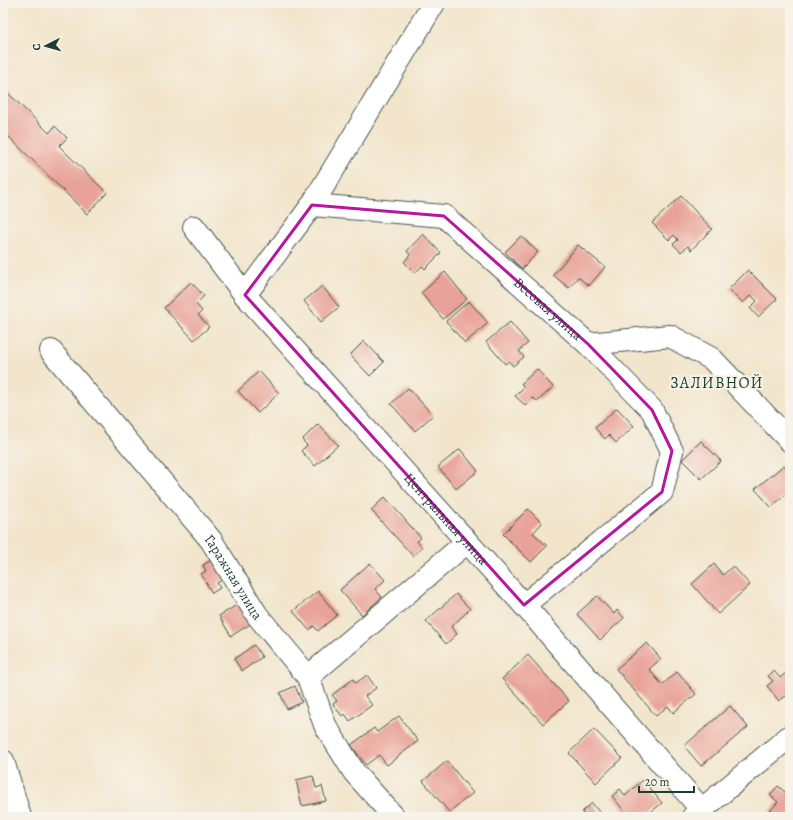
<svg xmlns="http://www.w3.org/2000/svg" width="793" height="820" font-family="Alegreya,serif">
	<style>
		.building { fill: #e9a297 }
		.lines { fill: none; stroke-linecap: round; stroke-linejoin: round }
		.minor-casing { stroke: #3f564b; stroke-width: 24 }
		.minor { stroke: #fff; stroke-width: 22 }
		.marked { fill: none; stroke: #b5179e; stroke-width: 3; stroke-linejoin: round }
		.labels { text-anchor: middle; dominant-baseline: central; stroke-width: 4; stroke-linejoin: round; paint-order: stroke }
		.street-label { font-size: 14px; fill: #1f3d34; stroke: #f7f3e8 }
		.quarter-label { font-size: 16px; letter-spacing: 1px; fill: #1f3d34; stroke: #f7f3e8 }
	</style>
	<rect width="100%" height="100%" fill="#f7f3e8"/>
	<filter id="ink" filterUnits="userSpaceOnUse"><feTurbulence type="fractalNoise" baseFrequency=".025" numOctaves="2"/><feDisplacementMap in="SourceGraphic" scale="8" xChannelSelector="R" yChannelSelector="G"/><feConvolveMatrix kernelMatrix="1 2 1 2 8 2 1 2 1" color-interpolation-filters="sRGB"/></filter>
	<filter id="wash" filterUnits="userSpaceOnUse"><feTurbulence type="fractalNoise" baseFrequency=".012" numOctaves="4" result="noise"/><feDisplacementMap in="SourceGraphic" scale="16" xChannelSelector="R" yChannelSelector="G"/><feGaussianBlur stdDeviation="0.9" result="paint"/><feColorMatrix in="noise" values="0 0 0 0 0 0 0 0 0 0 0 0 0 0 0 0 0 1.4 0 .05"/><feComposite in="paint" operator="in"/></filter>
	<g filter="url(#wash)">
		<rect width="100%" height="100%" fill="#f2e5cc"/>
		<g id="blocks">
			<path class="building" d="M3 88 49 133 55 126 67 138 59 146 107 193 87 214 3 131Z
				M681 196 712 229 691 250 688 246 681 252 673 244 678 240 674 235 669 240 652 223Z
				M423 234 441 253 425 269 422 266 415 273 404 262 410 255 407 251Z
				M521 236 538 252 522 269 505 252Z
				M578 245 605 267 589 286 578 277 569 288 553 275Z
				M748 270 777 299 758 317 750 308 757 301 751 295 743 303 729 289Z
				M445 272 467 299 443 319 421 293Z
				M191 282 204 296 196 304 202 311 198 315 209 327 194 340 164 308Z
				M322 286 339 307 321 322 304 301Z
				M469 301 488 323 465 343 446 321Z
				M510 322 528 343 519 351 524 357 513 366 509 361 505 364 486 342Z
				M364 341 384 362 370 376 350 355Z
				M537 369 553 387 538 401 532 398 525 405 515 396 524 387 521 384Z
				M259 371 279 393 258 413 238 391Z
				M408 388 433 415 415 431 391 404Z
				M617 408 634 426 616 443 609 435 605 439 595 428Z
				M318 424 338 445 315 466 301 451 307 445 302 440Z
				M701 441 721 461 701 479 682 460Z
				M460 449 478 471 456 489 438 467Z
				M784 465 790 472V491L771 507 755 489Z
				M385 497 421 538 417 541 422 548 413 556 371 510Z
				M528 509 542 523 533 533 547 546 531 562 503 534Z
				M215 558 226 578 217 583 220 588 212 593 201 574 206 571 203 565Z
				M370 563 385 580 375 589 382 597 362 615 340 590Z
				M714 564 723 575 733 566 750 585 718 614 692 584Z
				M318 591 337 615 318 631 314 626 309 630 293 611Z
				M456 594 470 609 451 627 457 634 446 644 426 621Z
				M597 596 614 614 617 610 624 618 600 640 577 614Z
				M240 603 252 623 231 636 219 616Z
				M647 643 661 659 649 669 662 685 677 672 696 694 673 713 668 706 656 716 616 669Z
				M254 645 262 657 242 671 234 659Z
				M528 655 569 701 543 724 502 679Z
				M790 669V693L779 701 767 686 773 681 768 676 774 671 780 678Z
				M367 675 376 688 365 696 372 705 350 721 345 714 342 716 333 704 337 701 332 695 353 679 356 683Z
				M295 686 302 702 287 709 280 693Z
				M730 706 748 727 701 766 684 746Z
				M399 716 418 741 387 765 379 755 366 765 351 745 374 728 377 732Z
				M594 729 622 758 596 783 569 753Z
				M447 761 473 793 449 812 423 781Z
				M313 776 316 788 322 786 326 801 302 806 296 780Z
				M643 780 662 803 645 817H629L612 796 620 789 625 796Z
				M778 786 786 793 790 788V817H775L769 812 778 802 770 795Z
				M592 803 603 817H586L582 812Z"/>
		</g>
	</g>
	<g filter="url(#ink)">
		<use href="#blocks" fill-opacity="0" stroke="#3f564b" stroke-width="1"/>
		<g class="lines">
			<defs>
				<g id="minor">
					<path id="s1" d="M312 205 444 216 588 344 670 336 712 359 790 441"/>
					<path id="s2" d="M194 227 245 295 524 605 702 810"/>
					<path d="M245 295 312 205 434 3"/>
					<path id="s3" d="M51 351 211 540 257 615 308 677 325 725 354 772 394 817"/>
					<path d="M524 605 662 492 672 451 652 410 588 344"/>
					<path d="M308 677 467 542"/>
					<path d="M3 761 20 817"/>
					<path d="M693 817 790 736"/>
				</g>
			</defs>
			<use href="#minor" class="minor-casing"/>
			<use href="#minor" class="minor"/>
		</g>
	</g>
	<path class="marked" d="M312 205 444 216 588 344 652 410 672 451 662 492 524 605 245 295Z"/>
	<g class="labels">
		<g class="street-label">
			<text stroke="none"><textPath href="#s1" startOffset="272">Весовая улица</textPath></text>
			<text stroke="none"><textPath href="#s2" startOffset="386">Центральная улица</textPath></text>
			<text stroke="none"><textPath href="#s3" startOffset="291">Гаражная улица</textPath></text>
		</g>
		<g class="quarter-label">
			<text x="717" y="383">ЗАЛИВНОЙ</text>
		</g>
	</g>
	<rect width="793" height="820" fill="none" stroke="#f7f3e8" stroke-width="16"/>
	<g transform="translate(46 46) rotate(264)" stroke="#f7f3e8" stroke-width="3" paint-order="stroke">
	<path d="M0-3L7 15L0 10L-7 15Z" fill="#1f3d34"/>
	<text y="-6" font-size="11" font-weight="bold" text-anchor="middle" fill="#1f3d34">С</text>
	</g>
	<path d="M639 786v6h55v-6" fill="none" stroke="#1f3d34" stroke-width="2"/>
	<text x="645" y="786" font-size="12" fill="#1f3d34" stroke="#f7f3e8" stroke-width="3" paint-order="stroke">20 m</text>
</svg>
